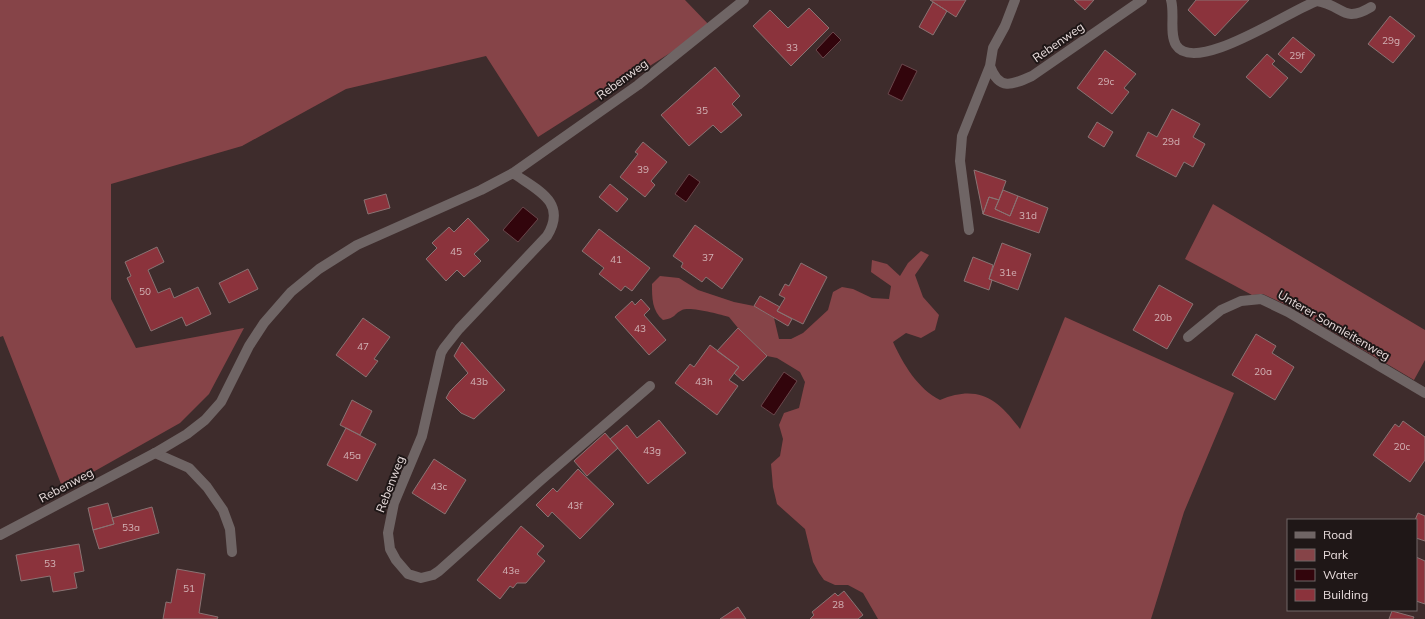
<svg xmlns="http://www.w3.org/2000/svg" width="1425" height="619" font-family="Mulish,sans-serif">
	<style>
		.green { fill: #864448 }
		.water { fill: #32050c; stroke: #69464b }
		.building { fill: #8b333c; stroke: #897373 }
		.lines { fill: none; stroke-linecap: round; stroke-linejoin: round }
		.lane { stroke: #6f6565; stroke-width: 10 }
		.street { stroke: #6f6565; stroke-width: 10 }
		.labels { text-anchor: middle; dominant-baseline: central; stroke-width: 4; stroke-linejoin: round; paint-order: stroke }
		.number-label { font-size: 10px; fill: #d2b3b6 }
		.street-label { font-size: 12px; fill: #eadede; stroke: #1f1717 }
	</style>
	<rect width="100%" height="100%" fill="#3e2c2c"/>
	<path class="green" d="M0 0H685L711 27 538 137 486 56 346 89 242 146 111 184V299L136 348 244 328 209 394 180 423 63 489 3 336 0 337Z
		M1213 204 1425 330V360L1414 380 1291 307 1263 294 1252 295 1185 259Z
		M921 251 929 255 915 275 923 297 939 315 935 330 921 338 906 333 893 342C903 364 918 389 940 400 978 384 998 399 1020 429L1065 317 1234 393 1184 512 1151 619H878L863 593 848 585H835L824 580 819 573 813 562 805 529 777 504 773 487 771 464 780 456 783 439 779 425 784 413 799 408 805 382 800 372 777 358 767 356 738 328 729 317C720 314 689 306 682 310 672 315 678 317 663 320 652 311 652 298 652 284L660 276 679 278 698 290 734 302 754 306 774 318 779 339H791L803 333 828 310 833 292 842 287 853 289 872 298 889 299 891 286 871 272 872 260 887 264 900 276 908 263Z"/>
	<path class="water" d="M833 32 841 40 823 58 816 50Z
		M902 64 917 71 902 101 888 94Z
		M689 174 700 182 686 202 675 194Z
		M523 207 538 219 518 242 503 230Z
		M784 372 797 381 774 415 761 406Z"/>
	<path class="building" d="M930 0H966L956 17Z
		M1074 0H1094L1085 10Z
		M1196 0H1249L1215 36 1188 10Z
		M933 2 947 11 933 35 919 27Z
		M809 8 829 28 791 66 753 26 770 10 788 28Z
		M1390 16 1415 36 1393 63 1368 44Z
		M1293 37 1315 55 1301 73 1278 54Z
		M1105 50 1136 74 1124 88 1129 92 1112 114 1077 88Z
		M1267 54 1275 61 1272 64 1288 78 1270 98 1246 77Z
		M715 67 740 96 732 104 742 115 721 133 713 125 689 146 661 115Z
		M1172 109 1200 124 1193 137 1205 144 1193 167 1184 162 1176 177 1136 156 1148 132 1157 137Z
		M1097 122 1113 132 1104 147 1088 137Z
		M643 142 667 162 651 181 655 185 645 197 620 177 638 154 635 152Z
		M974 170 1006 181 999 200 989 197 983 214Z
		M610 184 628 199 617 212 599 197Z
		M1003 190 1018 196 1010 216 995 209Z
		M386 194 390 208 368 214 364 200Z
		M1018 196 1048 208 1039 233 983 214 989 197 999 200 995 209 1010 216Z
		M468 218 489 240 474 254 481 261 464 277 457 270 446 281 426 259 437 248 432 243 449 227 454 232Z
		M695 225 743 259 722 289 706 277 702 282 681 267 683 263 673 256Z
		M599 229 650 268 632 291 625 286 621 291 599 274 604 268 582 251Z
		M1002 243 1031 254 1018 290 989 279Z
		M157 247 164 262 148 270 158 293 170 288 174 298 198 287 211 314 186 326 182 317 151 331 127 278 131 276 125 262Z
		M973 257 993 265 989 279 992 280 989 290 964 281Z
		M801 263 827 277 803 324 777 311 785 298 779 295 785 284 789 286Z
		M248 269 258 289 229 303 219 283Z
		M1159 285 1193 304 1167 349 1133 330Z
		M760 296 780 307 777 311 792 319 788 326 754 306Z
		M641 299 650 309 644 315 666 340 649 355 615 317 632 301 635 305Z
		M363 318 390 337 374 359 378 361 366 377 336 355Z
		M738 328 767 356 743 381 734 373 739 367 717 351Z
		M1256 334 1276 346 1272 353 1294 367 1275 400 1232 375Z
		M462 342 505 390 474 419 461 413 446 398 450 391 468 373 454 356Z
		M710 345 739 367 729 380 738 386 717 415 675 383 690 364 694 367Z
		M352 400 372 411 360 435 340 425Z
		M659 420 686 453 648 484 610 439 627 425 637 438Z
		M1403 421 1425 437V460L1410 482 1373 455 1395 424 1399 427Z
		M346 428 376 444 357 481 327 465Z
		M605 433 618 448 587 476 574 461Z
		M434 459 466 480 445 514 412 493Z
		M578 469 614 504 580 539 552 512 548 517 536 505 553 488 557 492Z
		M108 503 114 524 93 530 88 508Z
		M152 507 159 533 99 549 93 530 114 524 112 518Z
		M1418 513 1425 516V541L1416 538 1415 520Z
		M521 526 544 546 537 554 545 561 526 583H517L513 588 510 586 500 599 477 580Z
		M79 544 84 571 74 573 77 588 53 592 50 576 21 581 16 555Z
		M1416 557 1425 561V604L1416 601Z
		M177 569 205 574 199 613 218 617 217 619H163L166 602 171 603Z
		M844 591 863 615 858 619H810L814 615 812 612 835 593 838 596Z
		M738 607 746 619H720Z
		M1392 611 1414 617 1413 619H1389Z"/>
	<g class="lines">
		<path class="lane" d="M1188 337 1221 310 1241 301 1261 299 1288 312 1425 393
			M155 453 189 468 207 487 223 510 230 529 232 552"/>
		<path class="street" d="M1171 0C1175 14 1169 33 1176 45 1195 76 1292 9 1317 1 1343 5 1343 24 1371 7
			M990 66C999 91 1012 85 1032 76L1142 0
			M513 173C537 190 568 202 547 236L459 329 444 348 441 353 422 436 394 503 388 533 390 549 396 560 408 574 421 578 433 575 439 571 541 480 650 386
			M969 230 960 161 962 136 990 66 993 48 1005 26 1015 0
			M0 535 155 453 187 434 205 420 221 402 249 346 264 323 291 292 319 269 357 245 481 190 513 173 638 85 744 0"/>
	</g>
	<g class="labels">
		<g class="number-label">
			<text x="1391" y="40">29g</text>
			<text x="792" y="47">33</text>
			<text x="1297" y="55">29f</text>
			<text x="1106" y="81">29c</text>
			<text x="702" y="110">35</text>
			<text x="1171" y="141">29d</text>
			<text x="643" y="169">39</text>
			<text x="1028" y="215">31d</text>
			<text x="456" y="251">45</text>
			<text x="708" y="257">37</text>
			<text x="616" y="259">41</text>
			<text x="1008" y="272">31e</text>
			<text x="145" y="291">50</text>
			<text x="1163" y="317">20b</text>
			<text x="640" y="328">43</text>
			<text x="363" y="346">47</text>
			<text x="1263" y="371">20a</text>
			<text x="479" y="381">43b</text>
			<text x="704" y="381">43h</text>
			<text x="1402" y="446">20c</text>
			<text x="652" y="450">43g</text>
			<text x="352" y="455">45a</text>
			<text x="439" y="486">43c</text>
			<text x="575" y="505">43f</text>
			<text x="131" y="527">53a</text>
			<text x="50" y="563">53</text>
			<text x="511" y="570">43e</text>
			<text x="189" y="588">51</text>
			<text x="838" y="604">28</text>
		</g>
		<g class="street-label">
			<text transform="translate(1058 42) rotate(-35)">Rebenweg</text>
			<text transform="translate(622 79) rotate(-36)">Rebenweg</text>
			<text transform="translate(1334 325) rotate(30)">Unterer Sonnleitenweg</text>
			<text transform="translate(390 484) rotate(-69)">Rebenweg</text>
			<text transform="translate(66 485) rotate(-28)">Rebenweg</text>
		</g>
	</g>
	<rect x="1287" y="519" width="130" height="92" fill="#1f1717" stroke="#706767"/>
	<rect x="1295" y="532" width="20" height="6" fill="#6f6565" stroke="#706767"/>
	<text x="1323" y="539" font-size="12" fill="#eadede">Road</text>
	<rect x="1295" y="549" width="20" height="12" fill="#864448" stroke="#706767"/>
	<text x="1323" y="559" font-size="12" fill="#eadede">Park</text>
	<rect x="1295" y="569" width="20" height="12" fill="#32050c" stroke="#706767"/>
	<text x="1323" y="579" font-size="12" fill="#eadede">Water</text>
	<rect x="1295" y="589" width="20" height="12" fill="#8b333c" stroke="#706767"/>
	<text x="1323" y="599" font-size="12" fill="#eadede">Building</text>
</svg>
